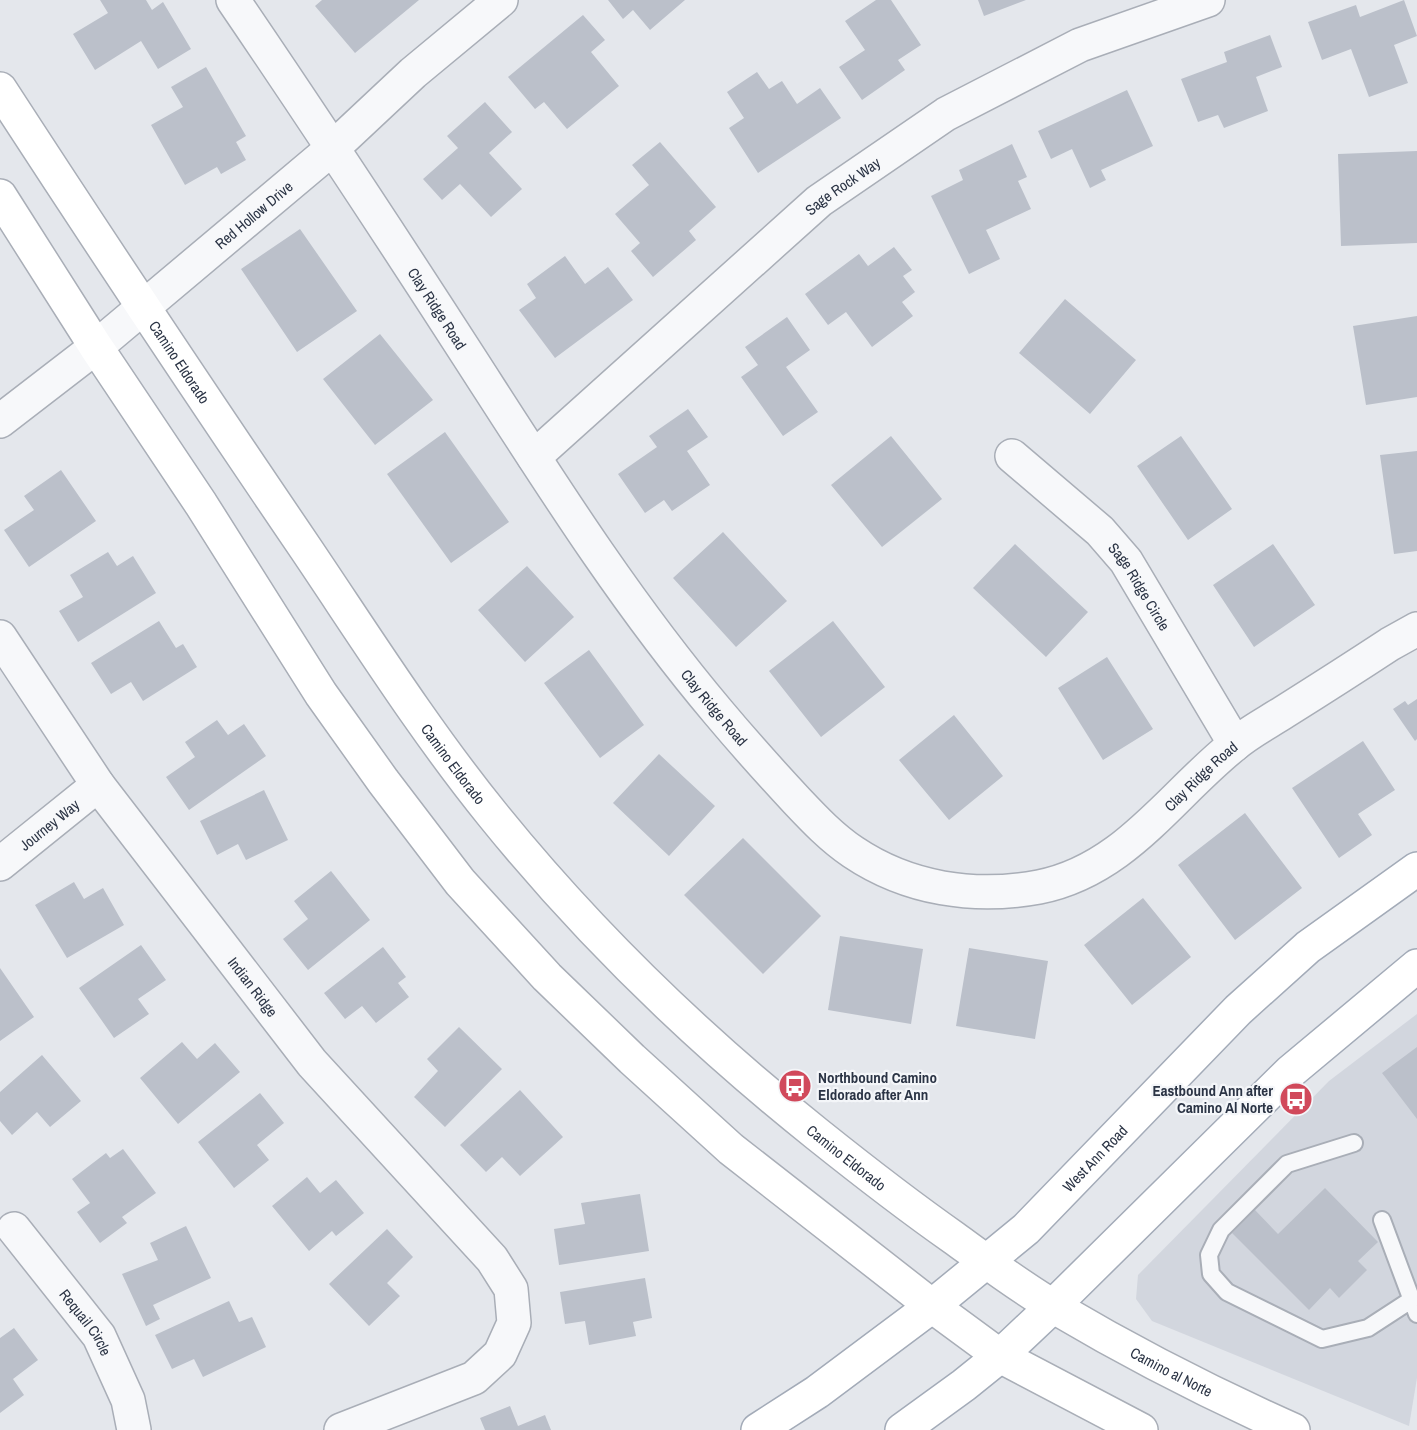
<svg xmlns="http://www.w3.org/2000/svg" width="1417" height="1430" font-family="'Archivo Narrow',sans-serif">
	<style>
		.built { fill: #d2d6de }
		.building { fill: #bbc0ca }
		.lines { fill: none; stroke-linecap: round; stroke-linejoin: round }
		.service-casing { stroke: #a9aeb7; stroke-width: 20 }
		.minor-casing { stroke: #a9aeb7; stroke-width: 36 }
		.secondary-casing { stroke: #a9aeb7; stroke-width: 36 }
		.primary-casing { stroke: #a3abb8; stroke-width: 36 }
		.service { stroke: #f7f8fa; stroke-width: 16 }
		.minor { stroke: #f7f8fa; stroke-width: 33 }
		.secondary { stroke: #fff; stroke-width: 33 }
		.primary { stroke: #fff; stroke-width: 33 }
		.labels { text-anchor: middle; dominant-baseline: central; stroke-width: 4.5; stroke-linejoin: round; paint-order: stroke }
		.street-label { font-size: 15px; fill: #2b3445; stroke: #f4f6f9 }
		.poi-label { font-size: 15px; font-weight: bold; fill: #2b3445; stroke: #f4f6f9; text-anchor: start }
	</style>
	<rect width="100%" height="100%" fill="#e4e7ec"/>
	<path class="built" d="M1417 1014V1378L1409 1426 1152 1321 1136 1299 1138 1275 1329 1081Z"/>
	<path class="building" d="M100 0H146L152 10 163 2 191 49 158 69 141 41 95 70 73 34 108 13Z
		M322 0H419L355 53 315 6Z
		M608 0H685L650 30 633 10 623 19Z
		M876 0H891L921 45 898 60 905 70 862 100 839 67 865 50 845 21Z
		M978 0H1026L984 16Z
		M1404 0 1417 36 1394 45 1408 83 1369 97 1351 49 1322 60 1308 22 1356 5 1360 17Z
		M583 15 605 40 591 52 619 86 567 129 544 102 535 109 508 77Z
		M1270 35 1282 67 1256 77 1268 111 1224 128 1218 115 1198 122 1181 79 1227 62 1224 52Z
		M206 67 246 136 236 142 246 160 221 174 217 167 185 185 151 125 183 107 171 87Z
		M757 72 769 89 782 81 797 104 820 88 841 118 758 173 729 128 744 118 727 92Z
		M1127 90 1153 146 1101 170 1106 180 1090 188 1072 149 1051 159 1038 131Z
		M485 102 512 132 489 153 522 189 491 217 460 184 442 200 423 179 458 148 447 136Z
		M660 142 716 207 689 231 696 240 653 277 631 251 640 243 615 214 649 185 632 165Z
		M1012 144 1027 177 1018 181 1031 209 986 230 1000 259 969 274 931 196 963 180 959 170Z
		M1417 151V243L1341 246 1338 154Z
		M300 229 357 311 297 352 241 269Z
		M894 247 912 270 903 276 915 292 902 302 913 316 872 347 846 312 828 325 805 294 859 254 868 266Z
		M565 256 585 284 608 267 633 300 555 358 519 310 536 298 527 284Z
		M1065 299 1136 360 1090 414 1019 353Z
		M1417 316V397L1366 405 1353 326Z
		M787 317 810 350 786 367 818 412 783 436 741 377 758 365 745 347Z
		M380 334 433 400 375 445 323 379Z
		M688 409 708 437 687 451 710 485 672 511 664 500 645 513 618 474 657 447 649 436Z
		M445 432 509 522 451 563 387 474Z
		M891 436 942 499 882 547 831 485Z
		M1181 436 1232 509 1188 540 1137 466Z
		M1417 451V551L1394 554 1380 455Z
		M61 470 96 521 29 567 4 530 34 510 24 496Z
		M723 532 787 601 736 647 673 578Z
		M1015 544 1088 612 1046 657 973 588Z
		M1273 544 1315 605 1254 647 1213 585Z
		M108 552 117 566 133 556 156 593 78 642 59 611 83 597 70 575Z
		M527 566 574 617 525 662 478 610Z
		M159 621 176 648 183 644 197 667 143 701 131 682 111 694 91 663Z
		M833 621 885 687 821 737 769 671Z
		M589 650 644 725 600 758 544 683Z
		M1107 657 1153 729 1103 760 1058 688Z
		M1417 699V739L1415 741 1393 709 1405 701 1408 705Z
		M954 715 1003 776 949 820 899 760Z
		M217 720 228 735 244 724 266 756 189 810 166 777 195 757 185 742Z
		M1363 741 1395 790 1358 814 1372 835 1339 858 1292 788Z
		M659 754 715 806 669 856 613 803Z
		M264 790 288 840 246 860 238 844 217 855 200 821Z
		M1245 813 1302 888 1235 940 1178 865Z
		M743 838 821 916 763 974 684 895Z
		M331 871 370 920 308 970 283 939 308 919 294 901Z
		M74 882 84 899 103 888 124 925 67 958 35 905Z
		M1143 898 1191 957 1132 1005 1084 945Z
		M840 936 923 949 911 1024 828 1010Z
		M141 945 166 980 138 999 149 1014 114 1038 79 988Z
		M383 947 406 977 398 983 409 997 376 1023 362 1006 345 1019 324 993Z
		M969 948 1048 961 1035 1039 956 1026Z
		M0 968 34 1017 0 1041Z
		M459 1027 502 1069 445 1127 414 1097 438 1071 427 1059Z
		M182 1042 197 1059 215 1043 240 1072 178 1124 140 1078Z
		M1417 1047V1119L1382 1073Z
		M42 1055 81 1101 50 1127 37 1112 12 1135 0 1121V1092Z
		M520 1090 563 1137 520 1176 502 1157 486 1172 460 1145Z
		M260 1093 284 1123 257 1145 269 1160 234 1188 198 1142Z
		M123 1149 156 1193 122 1217 127 1223 100 1243 77 1212 90 1203 72 1179 106 1153 110 1158Z
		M307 1177 320 1193 336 1180 364 1213 336 1236 332 1231 309 1251 272 1206Z
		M1325 1188 1378 1242 1358 1261 1367 1270 1339 1298 1330 1288 1309 1310 1232 1233 1255 1210 1278 1234Z
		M640 1194 649 1251 559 1265 554 1229 585 1224 581 1203Z
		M186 1226 211 1278 153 1305 160 1319 146 1326 122 1274 158 1260 150 1243Z
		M387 1229 413 1257 387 1283 400 1296 369 1326 329 1284Z
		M645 1278 652 1318 633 1322 636 1336 589 1345 585 1321 565 1324 560 1292Z
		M229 1301 239 1322 252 1317 266 1347 203 1377 194 1359 172 1369 155 1335Z
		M14 1328 38 1360 13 1379 24 1395 0 1413V1338Z
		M510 1406 518 1426 545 1415 551 1430H485L480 1418Z"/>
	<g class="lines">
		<defs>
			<path id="service" d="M1354 1143 1287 1164 1221 1230 1209 1255 1211 1274 1227 1292 1322 1339 1368 1328 1411 1300
				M1382 1220 1417 1314"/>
			<g id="minor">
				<path id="s1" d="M233 0C314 119 393 239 471 360 549 481 625 602 718 712 744 743 770 772 797 801 814 819 832 838 853 852 908 889 974 899 1039 887 1125 870 1170 796 1234 745 1249 732 1267 723 1284 712 1319 690 1355 667 1390 644L1417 629"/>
				<path id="s2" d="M0 421 96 347 334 147 413 73 501 0"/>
				<path id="s3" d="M1012 456 1100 531 1126 561 1235 744"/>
				<path id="s4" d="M534 457 819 201 946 114 1080 45 1208 0"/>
				<path id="s5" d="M0 637 98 785 312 1063 492 1259 511 1289 514 1323 500 1354 474 1378 341 1430"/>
				<path id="s6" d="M0 864 98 785"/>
				<path id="s7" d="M14 1229 99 1336 128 1400 134 1430"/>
			</g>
			<g id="secondary">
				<path id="s8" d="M0 89C100 243 202 396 306 549 366 638 424 730 492 814 588 933 698 1039 817 1134 862 1170 907 1205 954 1238 987 1262 1020 1287 1056 1308 1132 1353 1212 1394 1293 1430"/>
				<path d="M0 196 96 347 201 504 321 694 383 781 460 882 547 977 632 1059 731 1149 932 1306 1000 1356 1141 1430"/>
			</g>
			<g id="primary">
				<path id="s9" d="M758 1430 817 1392 932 1306 1026 1229 1238 1010 1308 947 1417 869"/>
				<path d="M902 1430 964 1385 1000 1356 1053 1306 1290 1072 1417 966"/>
			</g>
		</defs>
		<use href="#service" class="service-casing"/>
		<use href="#minor" class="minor-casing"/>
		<use href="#secondary" class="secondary-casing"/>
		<use href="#primary" class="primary-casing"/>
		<use href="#service" class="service"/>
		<use href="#minor" class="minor"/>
		<use href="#secondary" class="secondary"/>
		<use href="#primary" class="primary"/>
	</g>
	<defs>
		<symbol id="bus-disc" viewBox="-11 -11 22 22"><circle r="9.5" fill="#d1495b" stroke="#f4f6f9"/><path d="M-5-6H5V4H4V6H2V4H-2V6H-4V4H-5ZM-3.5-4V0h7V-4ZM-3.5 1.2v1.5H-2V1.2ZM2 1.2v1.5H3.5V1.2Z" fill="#fff"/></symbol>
	</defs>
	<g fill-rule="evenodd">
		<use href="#bus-disc" x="776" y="1067" width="38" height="38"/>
		<use href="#bus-disc" x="1277" y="1080" width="38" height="38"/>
	</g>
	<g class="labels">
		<g class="street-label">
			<text stroke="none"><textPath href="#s4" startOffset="411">Sage Rock Way</textPath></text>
			<text stroke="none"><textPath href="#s2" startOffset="327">Red Hollow Drive</textPath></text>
			<text stroke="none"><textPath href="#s1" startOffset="370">Clay Ridge Road</textPath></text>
			<text stroke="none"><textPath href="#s8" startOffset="327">Camino Eldorado</textPath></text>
			<text stroke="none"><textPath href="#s3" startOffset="184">Sage Ridge Circle</textPath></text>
			<text stroke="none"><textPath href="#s1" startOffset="856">Clay Ridge Road</textPath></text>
			<text stroke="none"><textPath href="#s8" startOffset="813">Camino Eldorado</textPath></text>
			<text stroke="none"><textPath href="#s1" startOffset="1450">Clay Ridge Road</textPath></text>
			<text stroke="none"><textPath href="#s6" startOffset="63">Journey Way</textPath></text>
			<text stroke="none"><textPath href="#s5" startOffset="432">Indian Ridge</textPath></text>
			<text stroke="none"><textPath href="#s8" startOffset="1371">Camino Eldorado</textPath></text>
			<text stroke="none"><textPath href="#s9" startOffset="434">West Ann Road</textPath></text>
			<text stroke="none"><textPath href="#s7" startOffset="118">Requail Circle</textPath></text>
			<text stroke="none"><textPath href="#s8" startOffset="1761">Camino al Norte</textPath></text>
		</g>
		<g class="poi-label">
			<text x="818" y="1077">Northbound Camino<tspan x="818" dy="17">Eldorado after Ann</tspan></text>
			<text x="1273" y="1090" text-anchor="end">Eastbound Ann after<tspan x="1273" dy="17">Camino Al Norte</tspan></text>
		</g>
	</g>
</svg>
